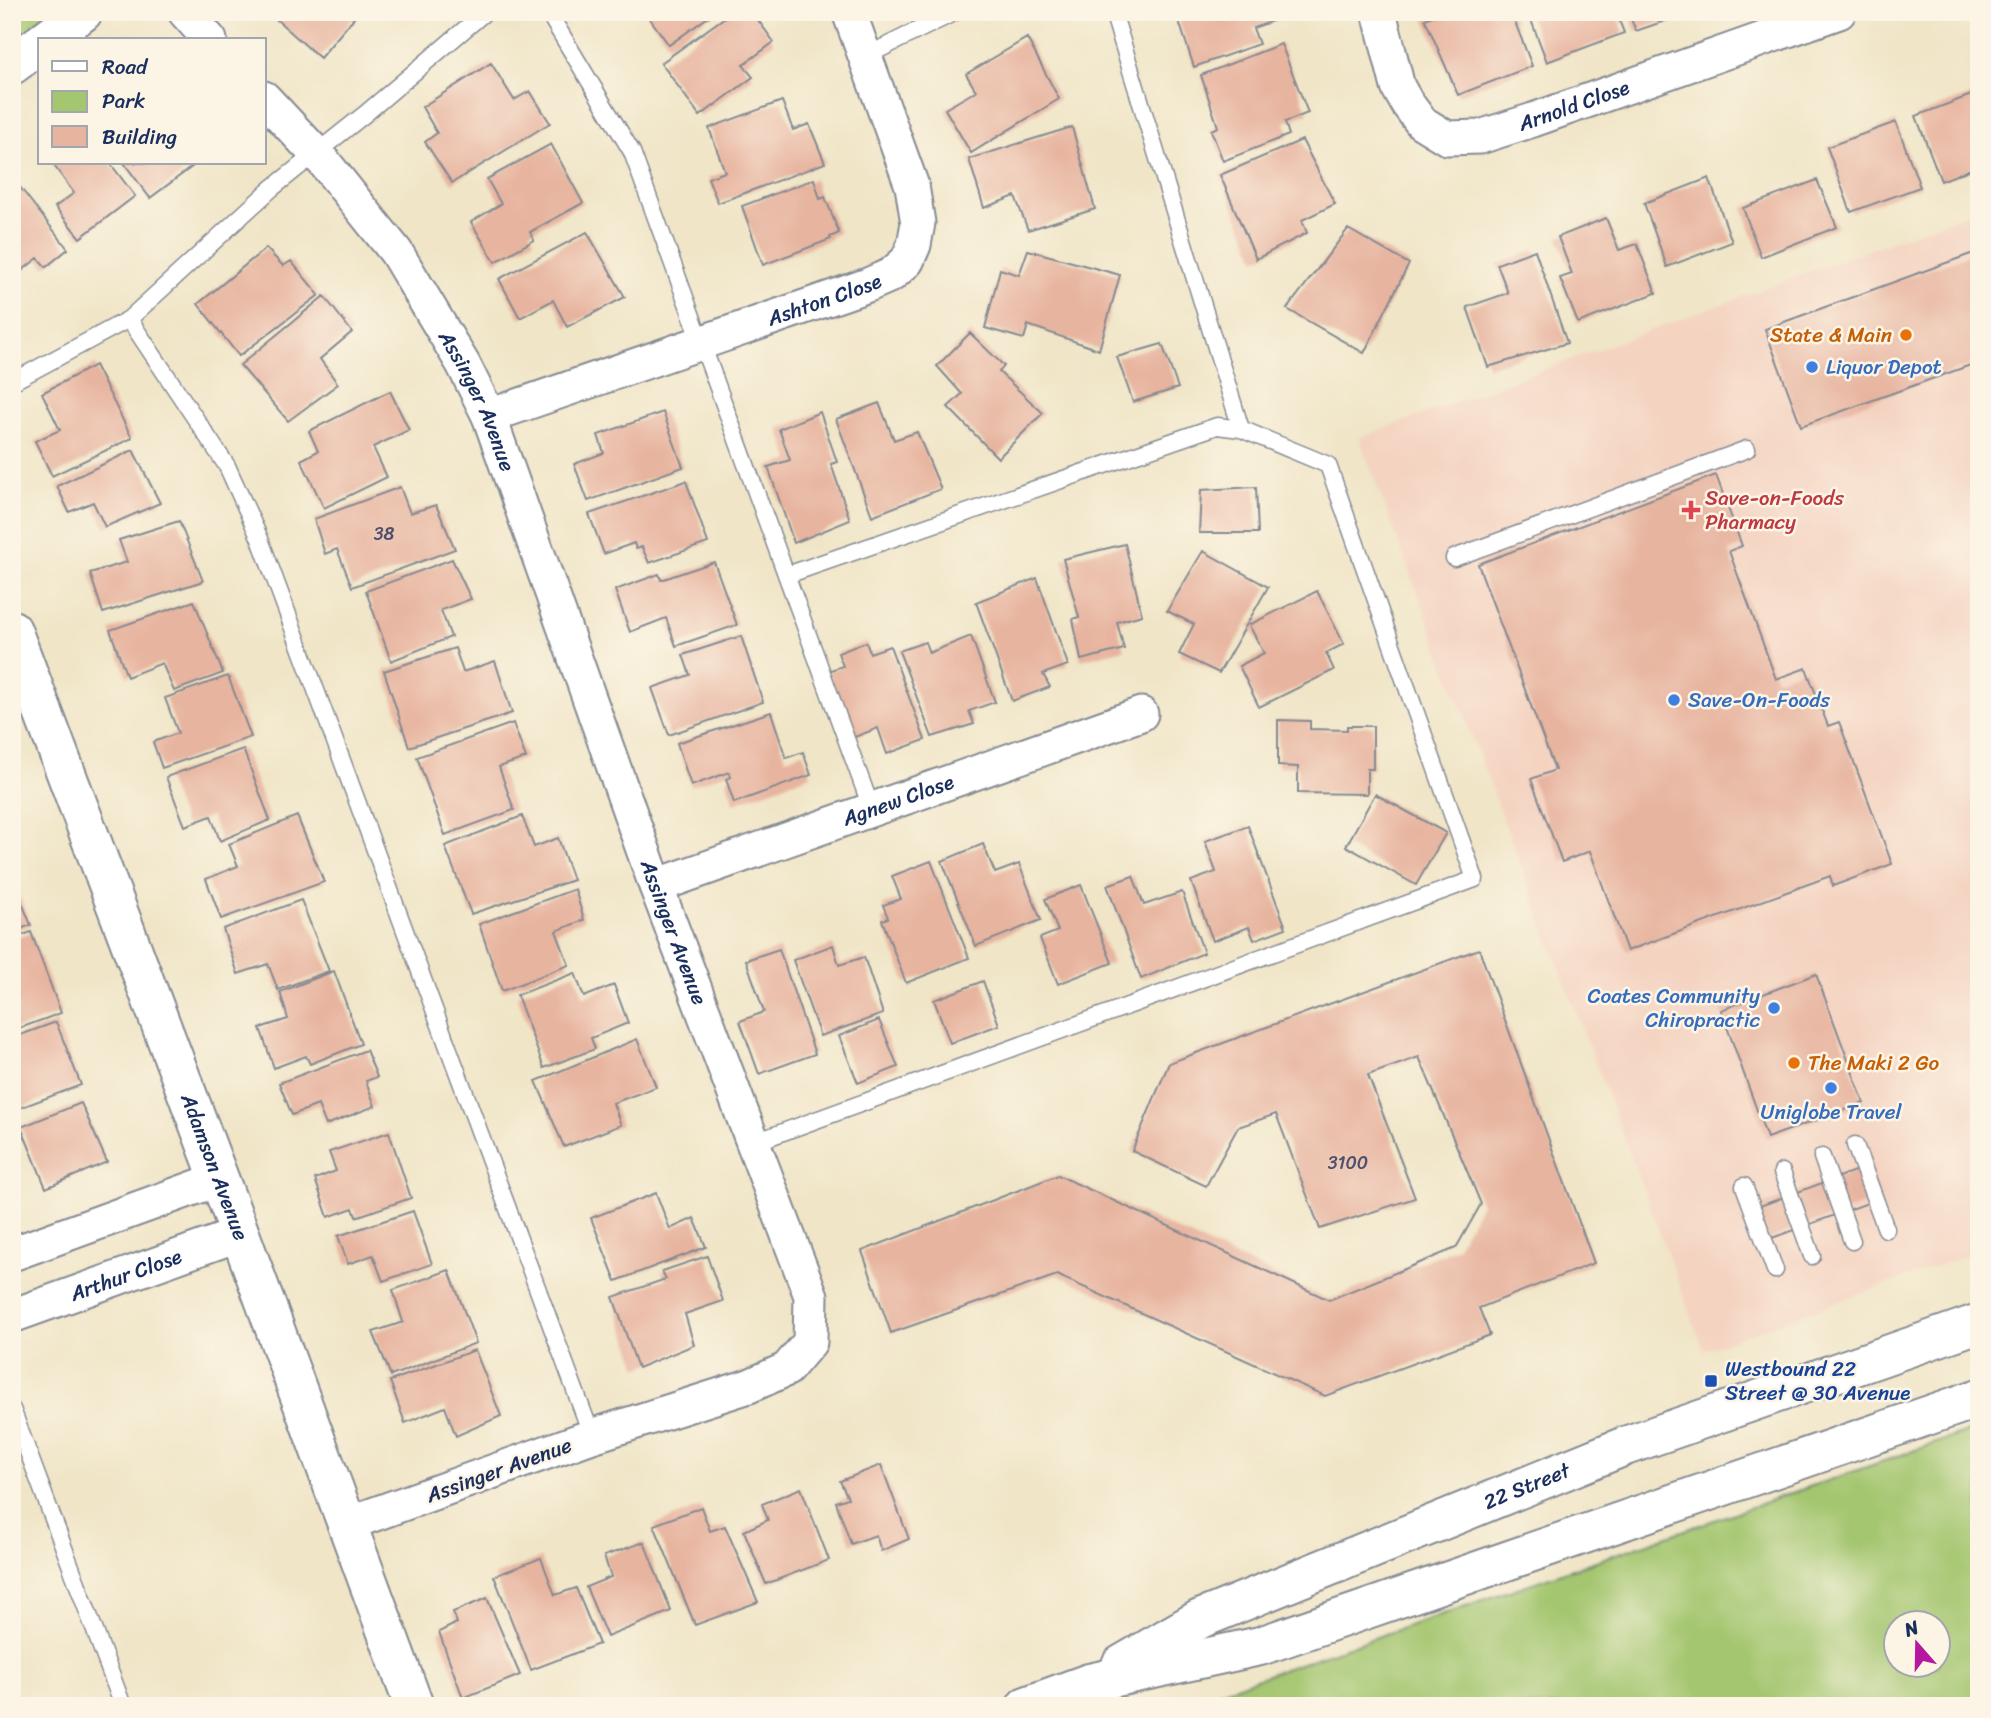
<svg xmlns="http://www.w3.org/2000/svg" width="1991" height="1718" font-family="Sriracha,sans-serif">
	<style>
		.built { fill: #f4d3c1 }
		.green { fill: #a4c66f; stroke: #607a66; stroke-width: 2; fill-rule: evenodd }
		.building { fill: #e7b49f }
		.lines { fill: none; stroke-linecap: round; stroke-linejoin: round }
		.lane-casing { stroke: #868a92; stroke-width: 19 }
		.street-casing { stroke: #868a92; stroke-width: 37 }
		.secondary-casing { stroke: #868a92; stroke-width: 42 }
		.lane { stroke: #fff; stroke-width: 16 }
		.street { stroke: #fff; stroke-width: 33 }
		.secondary { stroke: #fff; stroke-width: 38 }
		.food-dot { fill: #e8710a; stroke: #fcf5e5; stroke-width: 2.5 }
		.shop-dot { fill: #3f7fe0; stroke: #fcf5e5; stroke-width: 2.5 }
		.health-dot { fill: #e0444e; stroke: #fcf5e5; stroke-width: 2.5 }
		.transit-dot { fill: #1a4fb4; stroke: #fcf5e5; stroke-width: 2.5 }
		.labels { text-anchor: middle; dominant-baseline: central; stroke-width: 5; stroke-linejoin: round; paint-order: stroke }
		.number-label { font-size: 18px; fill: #4e506e }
		.street-label { font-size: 21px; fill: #1b2f5e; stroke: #fcf5e5 }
		.food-label { font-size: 21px; fill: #c56008; stroke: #fcf5e5; text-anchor: end }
		.shop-label { font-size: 21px; fill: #366cbe; stroke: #fcf5e5; text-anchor: start }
		.health-label { font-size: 21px; fill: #be3a42; stroke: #fcf5e5; text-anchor: start }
		.transit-label { font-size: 21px; fill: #164399; stroke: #fcf5e5; text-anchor: start }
	</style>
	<rect width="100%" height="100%" fill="#fcf5e5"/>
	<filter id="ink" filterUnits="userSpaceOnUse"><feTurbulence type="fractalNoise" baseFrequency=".0143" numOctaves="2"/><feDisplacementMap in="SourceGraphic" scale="14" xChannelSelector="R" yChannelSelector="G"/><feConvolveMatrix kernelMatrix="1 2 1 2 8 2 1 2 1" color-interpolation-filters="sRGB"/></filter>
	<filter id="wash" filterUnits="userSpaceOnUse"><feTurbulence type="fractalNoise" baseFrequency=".00686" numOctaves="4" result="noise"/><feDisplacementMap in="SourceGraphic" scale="28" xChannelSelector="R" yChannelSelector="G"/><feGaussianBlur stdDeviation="1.57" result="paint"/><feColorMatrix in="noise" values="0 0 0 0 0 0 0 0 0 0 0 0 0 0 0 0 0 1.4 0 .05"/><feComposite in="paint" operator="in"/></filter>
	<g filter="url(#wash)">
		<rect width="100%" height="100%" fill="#f0e5c7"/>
		<path class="built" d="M1979 209V1251L1704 1350 1359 438Z"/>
		<path class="green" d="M12 12H83L12 65Z
			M1979 1428V1706H1178ZM1896 1624H1938V1666H1896Z"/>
		<g id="blocks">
			<path class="building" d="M268 12H359L320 58Z
				M645 12H715L669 45Z
				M732 12H752L774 42 743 65 753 77 700 116 661 63Z
				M1176 12H1279L1281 18 1253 28 1259 44 1194 67Z
				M1441 12H1511L1532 66 1458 95 1425 19Z
				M1528 12H1616L1624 33 1547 62Z
				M1628 12H1688V13L1636 31Z
				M1027 38 1059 99 971 153 945 109 976 91 966 74Z
				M1281 44 1308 113 1285 122 1289 135 1223 161 1211 130 1218 127 1201 75Z
				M491 63 514 100 530 91 550 123 452 183 425 142 437 133 422 107Z
				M1979 92V166L1941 181 1916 116Z
				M782 101 793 130 809 124 825 163 718 203 708 178 725 172 709 128Z
				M1896 122 1920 187 1851 212 1827 147Z
				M1072 127 1095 209 1028 230 1015 196 984 208 969 159Z
				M1302 140 1335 204 1302 220 1307 233 1256 259 1220 175Z
				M551 144 583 203 530 232 534 240 495 262 471 222 501 204 487 179Z
				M52 163H110L135 196 80 238 55 207 74 193Z
				M124 163H197L150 198Z
				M12 177 68 249 46 267 38 258 15 276 14 272 12 274Z
				M1709 178 1732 242 1667 267 1644 203Z
				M814 179 820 199 825 197 839 233 830 237 831 239 763 265 742 206Z
				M1817 180 1837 227 1761 257 1743 208Z
				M1606 218 1619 250 1637 244 1656 293 1578 323 1560 278 1572 274 1558 237Z
				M1348 229 1409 264 1364 353 1287 309Z
				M587 232 625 297 567 327 553 300 520 318 499 279Z
				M266 248 283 266 291 261 319 295 239 356 198 304Z
				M1028 250 1120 275 1099 350 1028 325 1024 339 985 328 1000 269 1019 275Z
				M1535 250 1567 343 1488 367 1467 307 1508 293 1497 264Z
				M1979 251V362L1801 426 1765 329Z
				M324 296 352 332 320 359 338 384 288 421 240 365Z
				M970 333 1004 366 999 372 1043 413 998 458 948 407 962 394 937 366Z
				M1162 344 1178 388 1133 402 1117 357Z
				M95 365 132 438 52 476 35 441 60 430 42 393Z
				M390 391 409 430 373 447 387 477 324 508 301 460 318 451 309 431Z
				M879 403 894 440 917 432 941 489 872 516 836 419Z
				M663 412 683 467 588 501 574 464 604 453 598 435Z
				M820 412 837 462 831 464 850 520 794 543 768 467 790 460 779 429Z
				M133 450 160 503 105 527 93 502 69 512 57 486Z
				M1716 475 1742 546 1729 551 1776 679 1806 668 1828 726 1839 722 1892 864 1833 886 1830 876 1627 951 1590 851 1562 862 1531 779 1555 770 1478 564Z
				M686 481 708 543 649 563 642 547 636 549 634 543 604 554 589 514Z
				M400 487 410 513 436 505 455 549 352 587 337 549 325 554 314 519Z
				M1256 487 1258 533H1199L1201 490Z
				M179 521 203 581 103 613 90 573 127 562 119 540Z
				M1125 544 1142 615 1117 622 1124 649 1081 660 1073 619 1079 617 1063 559Z
				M1203 551 1268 587 1219 673 1179 654 1194 624 1167 611Z
				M452 559 471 599 441 610 451 637 391 661 366 591Z
				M714 562 737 625 676 646 666 618 630 632 615 590 659 574 661 580Z
				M1037 578 1068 665 1043 674 1050 687 1012 701 976 602Z
				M1317 591 1344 644 1326 653 1334 670 1259 707 1239 666 1264 653 1249 625Z
				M194 601 223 673 174 691 162 663 127 677 110 630Z
				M741 636 763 702 669 735 652 688 690 675 683 655Z
				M971 636 995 702 969 711 974 724 932 737 899 651 925 642 929 653Z
				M866 642 870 653 890 646 925 740 887 754 878 728 852 738 828 671 843 666 838 653Z
				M455 648 463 672 495 661 512 713 409 747 384 671Z
				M228 676 251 737 162 768 153 742 178 733 165 698Z
				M771 712 786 758 803 752 811 775 734 803 726 779 731 777 729 772 691 786 677 743Z
				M1278 720 1310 721V729L1347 730V726H1373V769H1367V794L1298 793V767L1278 766Z
				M513 723 526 758 499 767 514 810 445 835 417 757Z
				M243 749 270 820 220 841 211 816 185 826 166 777Z
				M1375 794 1446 833 1416 885 1346 846Z
				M297 816 324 882 221 919 206 879 238 866 229 844Z
				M522 816 534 847 558 838 573 880 471 914 445 846Z
				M1248 826 1286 928 1254 940 1249 927 1213 941 1191 881 1216 872 1205 841Z
				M983 844 995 873 1019 864 1041 920 976 946 942 861Z
				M931 861 969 958 906 983 882 920 888 918 883 905 901 899 892 876Z
				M1133 876 1144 905 1182 892 1204 953 1141 979 1107 885Z
				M12 878 31 925 12 932Z
				M1081 885 1112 963 1058 984 1040 938 1058 931 1045 899Z
				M575 889 584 920 556 931 569 965 502 991 479 924Z
				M301 900 329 971 278 990 268 964 238 974 223 929Z
				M31 932 61 1013 12 1031V939Z
				M833 945 839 965 864 957 883 1014 820 1036 793 960Z
				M779 949 815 1054 759 1074 740 1021 764 1012 746 960Z
				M1479 949 1594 1263 1479 1308 1490 1335 1325 1396 1057 1275 891 1333 862 1251 1058 1175 1329 1300 1456 1248 1481 1204 1419 1057 1368 1075 1415 1198 1320 1229 1276 1114 1238 1127 1206 1186 1132 1151 1169 1063Z
				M334 971 361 1044 310 1064 306 1056 274 1068 260 1028 288 1019 280 992Z
				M575 973 584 997 614 985 628 1023 591 1038 595 1049 544 1068 517 995Z
				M1816 974 1864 1103 1767 1138 1721 1010Z
				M983 981 999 1025 950 1043 934 1000Z
				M879 1020 898 1067 858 1083 839 1036Z
				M56 1022 81 1085 17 1109 12 1096V1038Z
				M637 1039 656 1087 613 1103 621 1125 564 1147 536 1081Z
				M366 1050 377 1077 366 1081 375 1106 326 1125 318 1105 292 1115 279 1083Z
				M81 1103 107 1162 46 1188 21 1127Z
				M389 1132 411 1198 356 1217 353 1208 328 1217 315 1179 336 1171 329 1152Z
				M1868 1166 1879 1199 1761 1242 1749 1210Z
				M656 1193 670 1229 694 1218 706 1247 616 1281 591 1218Z
				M413 1211 432 1264 383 1281 373 1255 348 1264 338 1236Z
				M707 1256 723 1301 685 1314 694 1345 638 1368 613 1297 666 1279 662 1271Z
				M449 1270 476 1343 391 1376 373 1332 403 1322 393 1290Z
				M475 1350 501 1416 456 1436 445 1407 405 1423 390 1381Z
				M881 1465 909 1539 881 1551 876 1535 851 1544 836 1502 848 1498 840 1481Z
				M801 1488 829 1560 766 1584 744 1531 768 1520 762 1504Z
				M701 1507 710 1531 725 1526 758 1602 695 1625 654 1525Z
				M644 1542 671 1611 607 1637 586 1587 611 1577 604 1556Z
				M541 1558 555 1595 576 1588 599 1644 531 1670 494 1576Z
				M487 1598 520 1675 463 1698 439 1632 457 1623 453 1612Z"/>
		</g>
	</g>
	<g filter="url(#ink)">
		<use href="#blocks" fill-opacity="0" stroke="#868a92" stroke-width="2"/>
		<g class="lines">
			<defs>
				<path id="lane" d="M548 12 632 152 872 810
					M1113 12 1241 429
					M866 56 955 12
					M129 319 227 466 260 539 592 1436
					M12 382 129 319 271 189 365 114 485 12
					M1454 558 1747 449
					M753 1143 1475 879 1328 465 1241 429 1217 426 787 575
					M1855 1145 1886 1229
					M1822 1157 1852 1241
					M1782 1172 1812 1256
					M1744 1186 1775 1270
					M12 1409 123 1706"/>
				<g id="street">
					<path d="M185 12 210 40"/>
					<path id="s1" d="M1379 12 1398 87 1407 103 1421 122 1447 138 1480 137 1533 120 1839 12"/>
					<path id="s2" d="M264 98 324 162 396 252 463 364 489 416 656 886 811 1296 810 1342 787 1369 749 1386 592 1436 347 1524"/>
					<path id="s3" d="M489 416 868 285 891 275 907 261 914 245 918 223 912 186 849 12"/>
					<path id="s4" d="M656 886 1141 714"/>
					<path d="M12 1254 219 1179"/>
					<path id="s5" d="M12 1316 240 1234"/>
				</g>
				<g id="secondary">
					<path d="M45 40 83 12"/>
					<path d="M12 65 40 44"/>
					<path id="s6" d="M12 630 240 1234 414 1706"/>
					<path id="s7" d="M1121 1665 1200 1619 1625 1446 1979 1323"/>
					<path d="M1026 1706 1089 1683 1260 1646 1979 1398"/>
				</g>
			</defs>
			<use href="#lane" class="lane-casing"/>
			<use href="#street" class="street-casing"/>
			<use href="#secondary" class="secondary-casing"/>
			<use href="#lane" class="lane"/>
			<use href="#street" class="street"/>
			<use href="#secondary" class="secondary"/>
		</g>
	</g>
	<g class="food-dot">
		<circle cx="1906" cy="335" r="7"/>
		<circle cx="1794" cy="1063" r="7"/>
	</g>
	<g class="shop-dot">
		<circle cx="1812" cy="367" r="7"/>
		<circle cx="1674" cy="700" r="7"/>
		<circle cx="1774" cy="1008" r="7"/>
		<circle cx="1831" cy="1088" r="7"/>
	</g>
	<path class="health-dot" d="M1687.5 499.5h7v7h7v7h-7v7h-7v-7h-7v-7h7z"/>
	<rect class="transit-dot" x="1704" y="1374" width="14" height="14" rx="3.5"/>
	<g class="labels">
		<g class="number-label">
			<text x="384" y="534">38</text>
			<text x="1348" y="1163">3100</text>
		</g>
		<g class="street-label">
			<text stroke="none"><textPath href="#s1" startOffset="282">Arnold Close</textPath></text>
			<text stroke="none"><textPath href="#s3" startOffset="355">Ashton Close</textPath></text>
			<text stroke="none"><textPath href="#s2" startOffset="373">Assinger Avenue</textPath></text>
			<text stroke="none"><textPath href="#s4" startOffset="257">Agnew Close</textPath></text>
			<text stroke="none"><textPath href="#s2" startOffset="940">Assinger Avenue</textPath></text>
			<text stroke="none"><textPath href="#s6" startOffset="574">Adamson Avenue</textPath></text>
			<text stroke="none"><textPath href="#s5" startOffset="121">Arthur Close</textPath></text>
			<text transform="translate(499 1470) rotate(-20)">Assinger Avenue</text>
			<text stroke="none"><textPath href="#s7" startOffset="444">22 Street</textPath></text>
		</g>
		<g class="food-label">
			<text x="1892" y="335">State &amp; Main</text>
			<text x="1808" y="1063" text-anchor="start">The Maki 2 Go</text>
		</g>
		<g class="shop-label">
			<text x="1826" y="367">Liquor Depot</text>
			<text x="1688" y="700">Save-On-Foods</text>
			<text x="1760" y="996" text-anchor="end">Coates Community<tspan x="1760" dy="24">Chiropractic</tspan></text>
			<text x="1831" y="1112" text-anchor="middle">Uniglobe Travel</text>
		</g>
		<g class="health-label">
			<text x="1705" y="498">Save-on-Foods<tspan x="1705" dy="24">Pharmacy</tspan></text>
		</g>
		<g class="transit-label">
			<text x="1725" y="1369">Westbound 22<tspan x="1725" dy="24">Street @ 30 Avenue</tspan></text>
		</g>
	</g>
	<rect width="1991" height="1718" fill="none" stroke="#fcf5e5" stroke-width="42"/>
	<rect x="38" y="38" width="228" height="126" fill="#fcf5e5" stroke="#a2a6af" stroke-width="2"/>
	<rect x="52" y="61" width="35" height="10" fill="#ffffff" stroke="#a2a6af" stroke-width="2"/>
	<text x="102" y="74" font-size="21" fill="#1b2f5e">Road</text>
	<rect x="52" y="91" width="35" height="21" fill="#a4c66f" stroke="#a2a6af" stroke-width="2"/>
	<text x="102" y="108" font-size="21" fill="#1b2f5e">Park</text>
	<rect x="52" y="126" width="35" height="21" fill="#e7b49f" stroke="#a2a6af" stroke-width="2"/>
	<text x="102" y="144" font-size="21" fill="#1b2f5e">Building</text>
	<g transform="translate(1917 1644) rotate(340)"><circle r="33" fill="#fcf5e5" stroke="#a2a6af" stroke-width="2"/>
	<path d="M0-5L12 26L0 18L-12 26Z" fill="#b5179e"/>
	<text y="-10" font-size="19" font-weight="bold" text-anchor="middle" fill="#1b2f5e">N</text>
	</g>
</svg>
